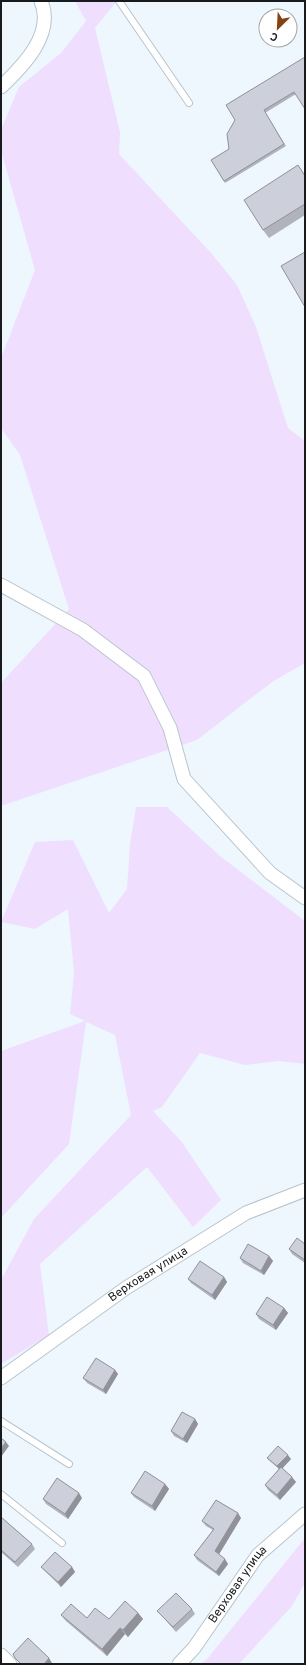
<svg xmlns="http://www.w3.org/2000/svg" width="306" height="1665" font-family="Overpass,sans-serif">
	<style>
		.green { fill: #f0deff }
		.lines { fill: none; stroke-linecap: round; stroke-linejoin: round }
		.lane-casing { stroke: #b9c4cc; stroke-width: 8 }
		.street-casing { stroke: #b9c4cc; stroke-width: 15 }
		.lane { stroke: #fff; stroke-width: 6 }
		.street { stroke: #fff; stroke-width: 13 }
		.wall { fill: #b0b2bc }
		.shaded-wall { fill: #909199 }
		.building { fill: #cdcfdb; stroke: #909199 }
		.labels { text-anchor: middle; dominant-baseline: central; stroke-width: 3; stroke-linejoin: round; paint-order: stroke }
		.street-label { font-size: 12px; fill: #171b1e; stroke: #fff }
	</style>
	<rect width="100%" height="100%" fill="#eef7fe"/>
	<path class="green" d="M75 1H117L95 28 120 132 119 154 212 254 237 285 256 327 288 428 305 441V663L272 682 197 740 1 806V683L69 609 20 455 1 428V354L3 353 35 270 1 151V130L19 87 61 53 86 21Z
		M136 807H167L220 856 305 921V1064L278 1061 245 1065 200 1053 162 1107 153 1111 181 1141 221 1200 193 1227 147 1167 40 1264 49 1335 1 1364V1280L34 1219 131 1115 115 1035 86 1022 69 1144 1 1218V1051L85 1021 70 1014 74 973 68 909 35 929 1 922 35 842 73 840 109 913 127 889 130 844Z
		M305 1538V1583L292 1606 239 1664H201L207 1659Z"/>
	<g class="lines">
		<defs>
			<path id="lane" d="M119 1 189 103
				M1 1421 69 1464
				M1 1494 62 1543"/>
			<g id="street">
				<path d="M1 87C23 66 55 34 41 1"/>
				<path d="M1 585 83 630 144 676 170 728 184 779 270 873 305 898"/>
				<path id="s1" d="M1 1378 126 1288 246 1213 305 1190"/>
				<path d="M1 1655 10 1664"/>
				<path id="s2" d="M179 1664 194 1648 258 1555 305 1514"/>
			</g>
		</defs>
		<use href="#lane" class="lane-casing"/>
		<use href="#street" class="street-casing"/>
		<use href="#lane" class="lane"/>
		<use href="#street" class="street"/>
	</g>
	<path class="wall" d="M305 57 296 94 265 113 286 146 225 183 211 160 229 149Z
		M298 165 305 175V215L269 238 263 230Z
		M305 1244V1263L292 1254 289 1249Z
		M269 1256 273 1261 264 1275 243 1263 240 1258Z
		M224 1277 227 1282 215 1300 191 1283 188 1279Z
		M284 1308 288 1313 276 1330 259 1319 256 1314Z
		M115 1370 118 1374 106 1394 87 1383 83 1378Z
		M195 1419 198 1424 187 1443 174 1436 171 1431Z
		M267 1458 291 1459 282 1468 296 1482 280 1500 268 1490 265 1485 279 1469 271 1462Z
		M165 1484 169 1489 155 1511 134 1497 131 1493Z
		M82 1498 68 1519 46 1504 43 1499Z
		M1 1517 32 1544 35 1549 18 1567 1 1552Z
		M241 1518 219 1554 228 1564 219 1576 197 1560 194 1555 213 1530 206 1526 202 1521Z
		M41 1567H72L75 1572 61 1587Z
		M192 1609 195 1614 176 1632 161 1615 157 1611Z
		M138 1613 143 1619 128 1637 125 1634 107 1656 66 1621 61 1615 109 1619Z"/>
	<path class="shaded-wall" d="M269 1256 273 1261 264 1275 261 1271Z
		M224 1277 227 1282 215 1300 212 1295Z
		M284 1308 288 1313 276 1330 273 1325Z
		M115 1370 118 1374 106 1394 103 1390Z
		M195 1419 198 1424 187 1443 183 1439Z
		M6 1442 9 1446 1 1457V1448Z
		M288 1455 291 1459 280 1471 277 1466Z
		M292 1477 296 1482 280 1500 277 1495Z
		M165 1484 169 1489 155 1511 152 1506Z
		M79 1493 82 1498 68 1519 65 1514Z
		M238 1513 241 1518 218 1556 215 1551Z
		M225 1559 228 1564 219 1576 216 1572Z
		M72 1567 75 1572 61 1587 58 1582Z
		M138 1613 143 1619 128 1637 123 1630Z
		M120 1628 125 1634 107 1656 102 1649Z
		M49 1658 52 1663 51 1664H44Z"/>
	<path class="building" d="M305 57V109L294 92 264 110 284 144 224 181 211 160 229 149 227 134 235 120 226 105Z
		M298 165 305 176V204L263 230 244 200Z
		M305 252V307L281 266Z
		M297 1238 305 1244V1260L289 1249Z
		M248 1244 269 1256 261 1271 240 1258Z
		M200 1261 224 1277 212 1295 188 1279Z
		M267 1297 284 1308 273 1325 256 1314Z
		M96 1358 115 1370 103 1390 83 1378Z
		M182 1412 195 1419 183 1439 171 1431Z
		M1 1438 6 1442 1 1448Z
		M278 1446 288 1455 277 1466 267 1458Z
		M281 1467 292 1477 277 1495 265 1485Z
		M145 1471 165 1484 152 1506 131 1493Z
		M57 1478 79 1493 65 1514 43 1499Z
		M216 1500 238 1513 215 1551 225 1559 216 1572 194 1555 214 1529 202 1521Z
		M1 1517 32 1544 15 1562 1 1550Z
		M55 1552 72 1567 58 1582 41 1567Z
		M176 1593 192 1609 173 1627 157 1611Z
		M125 1601 138 1613 123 1630 120 1628 102 1649 61 1615 71 1604 87 1618 95 1608 109 1619Z
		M28 1638 49 1658 44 1664H21L15 1658 13 1654Z"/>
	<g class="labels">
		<g class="street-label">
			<text stroke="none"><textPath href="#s1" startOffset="180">Верховая улица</textPath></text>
			<text stroke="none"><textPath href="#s2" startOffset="99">Верховая улица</textPath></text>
		</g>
	</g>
	<rect width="306" height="1665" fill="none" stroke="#171b1e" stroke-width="4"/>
	<g transform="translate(278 28) rotate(204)"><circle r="19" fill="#ffffff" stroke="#a2a4a5"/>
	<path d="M0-3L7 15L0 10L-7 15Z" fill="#854312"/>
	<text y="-6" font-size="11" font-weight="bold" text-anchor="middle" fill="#171b1e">С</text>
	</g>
</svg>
